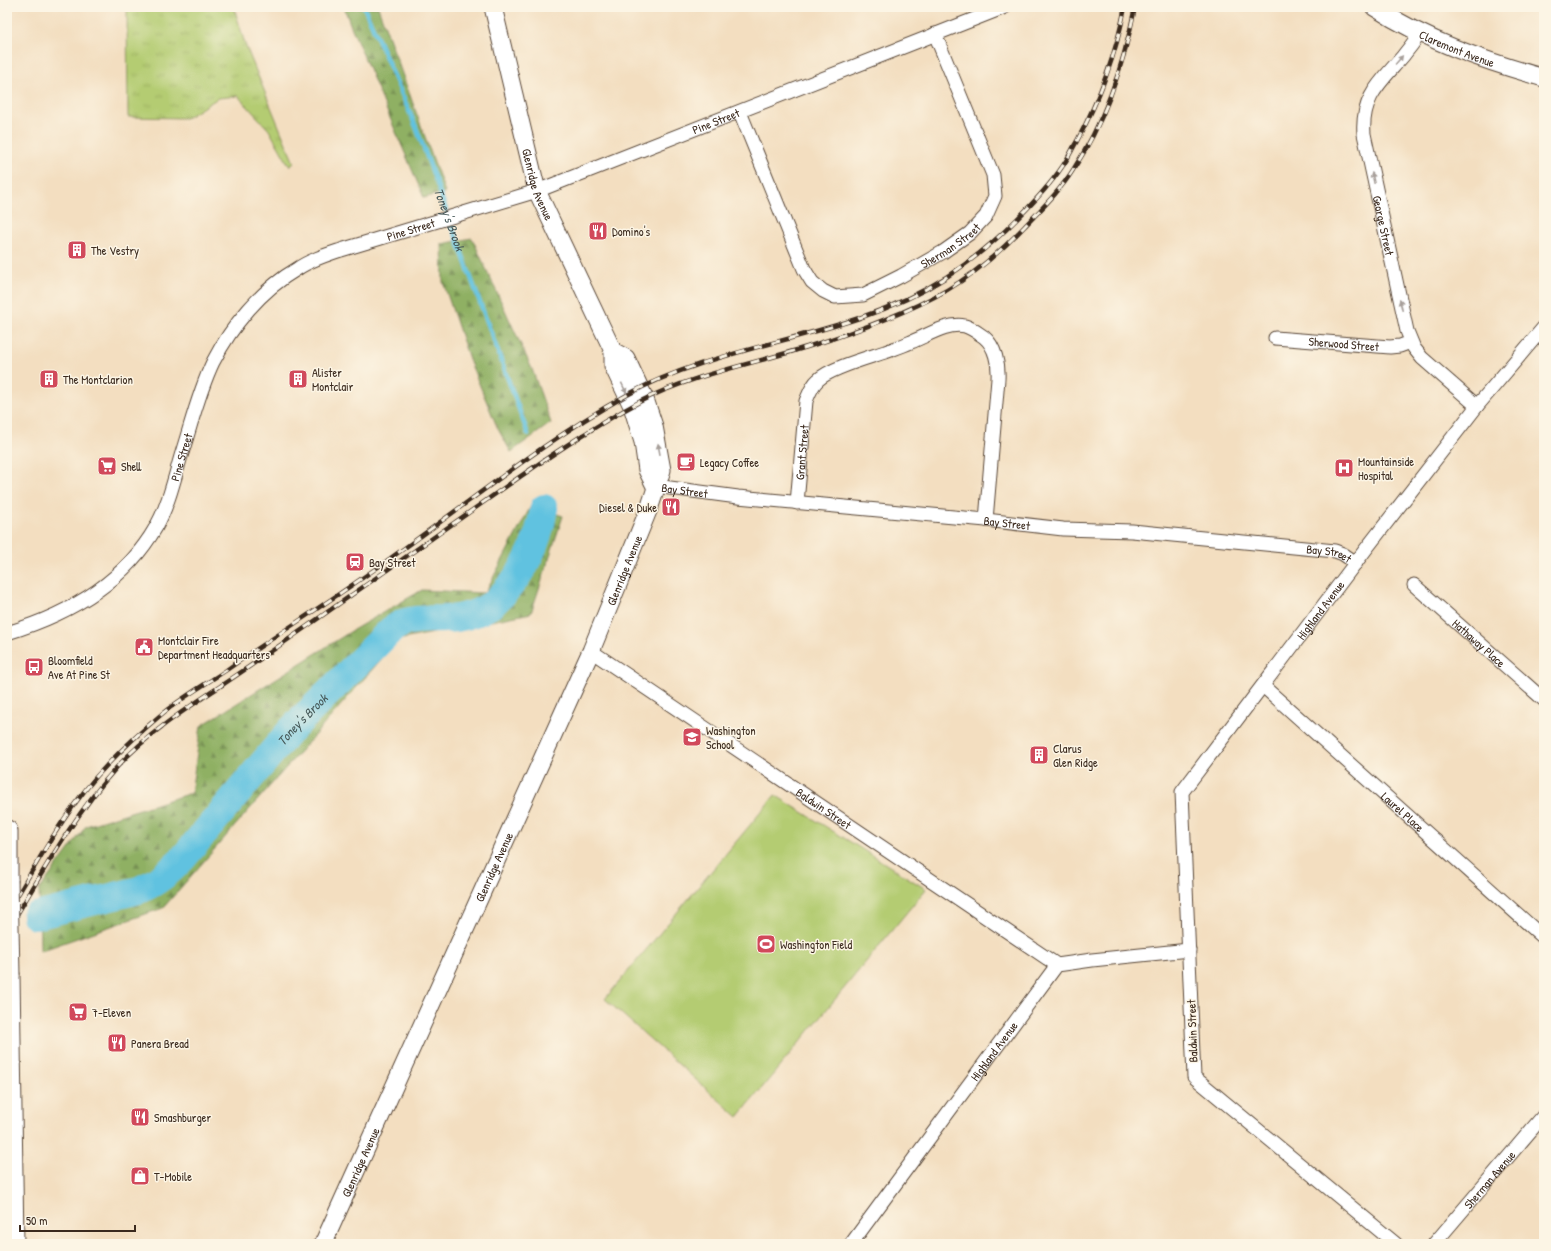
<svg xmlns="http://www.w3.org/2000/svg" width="1551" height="1251" font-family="'Patrick Hand',sans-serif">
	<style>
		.grass { fill: url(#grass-tufts); stroke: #787b48 }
		.forest { fill: url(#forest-firs); stroke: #656d41 }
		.pitch { fill: #b4cc72; stroke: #787b48 }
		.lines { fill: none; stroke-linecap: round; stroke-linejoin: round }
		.stream { stroke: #61c2e0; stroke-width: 4.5 }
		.river { stroke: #61c2e0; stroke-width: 28 }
		.minor-casing { stroke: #574536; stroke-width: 15 }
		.tertiary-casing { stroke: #574536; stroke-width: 19 }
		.primary-casing { stroke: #574536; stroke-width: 23 }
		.minor { stroke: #fff; stroke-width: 13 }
		.tertiary { stroke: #fff; stroke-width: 17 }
		.primary { stroke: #fff; stroke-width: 21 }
		.rail-casing { stroke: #3b2a1e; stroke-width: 4.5 }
		.rail { stroke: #fcf5e5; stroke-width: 3; stroke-dasharray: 9; stroke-linecap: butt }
		.primary-bridge-casing { stroke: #574536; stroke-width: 23; stroke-linecap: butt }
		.primary-bridge { stroke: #fff; stroke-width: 21 }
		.oneway { fill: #a79f9a }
		.labels { text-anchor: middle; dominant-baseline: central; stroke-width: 3; stroke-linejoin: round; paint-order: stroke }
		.street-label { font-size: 12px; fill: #3b2a1e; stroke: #fcf5e5 }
		.poi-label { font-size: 12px; fill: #3b2a1e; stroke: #fcf5e5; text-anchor: start }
		.water-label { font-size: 13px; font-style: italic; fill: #465858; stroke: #fcf5e5 }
	</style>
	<defs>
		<pattern id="grass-tufts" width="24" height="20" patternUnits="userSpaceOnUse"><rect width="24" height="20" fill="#b4cc72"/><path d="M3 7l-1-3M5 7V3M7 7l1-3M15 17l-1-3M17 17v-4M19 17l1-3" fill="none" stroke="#9caf62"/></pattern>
		<pattern id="forest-firs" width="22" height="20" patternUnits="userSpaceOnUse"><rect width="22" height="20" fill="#8fb064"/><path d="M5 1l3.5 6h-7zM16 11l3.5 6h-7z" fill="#768f52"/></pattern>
	</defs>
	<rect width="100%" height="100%" fill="#fcf5e5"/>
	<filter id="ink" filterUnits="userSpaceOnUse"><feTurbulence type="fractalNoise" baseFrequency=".025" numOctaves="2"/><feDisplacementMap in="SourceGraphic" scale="8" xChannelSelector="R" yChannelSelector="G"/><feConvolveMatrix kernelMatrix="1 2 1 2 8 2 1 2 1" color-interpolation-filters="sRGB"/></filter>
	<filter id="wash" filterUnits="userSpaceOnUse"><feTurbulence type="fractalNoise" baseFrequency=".012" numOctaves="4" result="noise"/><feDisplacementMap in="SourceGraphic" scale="16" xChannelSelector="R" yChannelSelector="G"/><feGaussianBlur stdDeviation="0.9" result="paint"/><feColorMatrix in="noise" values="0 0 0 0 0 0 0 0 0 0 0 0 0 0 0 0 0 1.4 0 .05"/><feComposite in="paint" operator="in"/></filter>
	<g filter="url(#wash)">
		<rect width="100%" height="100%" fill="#f3dec0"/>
		<path class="grass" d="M127 7H234L245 44 294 163 290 167 269 130 238 96 218 98 186 118 128 117Z"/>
		<path class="forest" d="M344 7H378L445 192 424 198 350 24Z
			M472 238 532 369 551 423 511 452 498 429 470 362 443 282 442 244Z
			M531 506 563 516 531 613 398 640 163 908 40 951 39 890 86 826 191 793 201 726 353 630 422 590 485 593Z"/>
		<path class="pitch" d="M775 795 926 889 738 1117 605 999Z"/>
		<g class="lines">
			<path class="stream" id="s1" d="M364 7 416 127 528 434"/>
			<path class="river" id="s2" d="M36 916 139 890C157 883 170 872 183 858L290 731 391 630C396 627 400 624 405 622 421 617 440 621 457 618 469 616 481 612 491 605 495 603 498 598 502 595 525 571 539 541 544 508"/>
		</g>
	</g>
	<g filter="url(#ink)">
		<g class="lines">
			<defs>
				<g id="minor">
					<path id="s3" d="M1419 33C1415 42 1409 48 1403 56 1381 82 1361 97 1364 134L1407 331 1414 348 1422 358 1477 406"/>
					<path id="s4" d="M740 112 804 269 812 282 823 291 835 297 863 295 901 276 943 252 970 233 986 216 995 196 993 175 935 34"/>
					<path id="s5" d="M1275 338 1390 347 1400 346 1411 342"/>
					<path id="s6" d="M655 486 738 497 986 520 1063 529 1132 531 1335 551 1343 554 1356 563"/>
					<path id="s7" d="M797 503 806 401C809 394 812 385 818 380 830 368 867 358 885 352 893 349 902 346 911 342 927 336 947 322 965 326 972 328 978 333 984 337 995 346 999 364 998 379L986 520"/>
					<path id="s8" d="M1414 585 1544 700"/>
					<path id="s9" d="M7 633C67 615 124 583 156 527 168 506 174 480 181 456 191 425 199 391 213 362 232 325 261 290 297 269 310 260 326 255 341 250L537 191 1005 7"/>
					<path id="s10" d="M591 651 1057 965"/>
					<path id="s11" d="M1263 686 1544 938"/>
					<path id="s12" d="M851 1244 1057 965 1092 960 1189 950"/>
					<path id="s13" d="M1396 1244 1194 1077 1182 792 1366 549 1477 406 1544 327"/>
					<path id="s14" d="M1434 1244 1544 1115"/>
				</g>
				<g id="tertiary">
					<path id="s15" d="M493 7 537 191 613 351V366L632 406 643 442 647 470 655 486"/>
					<path id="s16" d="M1374 7C1426 41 1485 61 1544 78"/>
					<path id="s17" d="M323 1244 591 651 650 506 662 470 654 426 645 399 626 358 613 351"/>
				</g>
				<path id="primary" d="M7 831V880
					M9 975 13 1244"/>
			</defs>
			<use href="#minor" class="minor-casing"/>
			<use href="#tertiary" class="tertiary-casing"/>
			<use href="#primary" class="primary-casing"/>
			<use href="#minor" class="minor"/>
			<use href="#tertiary" class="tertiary"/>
			<use href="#primary" class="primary"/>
			<defs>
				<path id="rail" d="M7 913C38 862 66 807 108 764 125 746 144 729 163 713 182 698 204 685 225 671 272 638 321 607 368 574 454 515 536 445 627 395 700 355 784 344 862 317 924 296 972 265 1018 218 1034 202 1050 185 1062 167 1068 159 1072 149 1077 141 1100 98 1116 54 1125 7
					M7 931C41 875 73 816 117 767 148 733 187 708 225 683 252 665 279 646 306 627 364 586 423 545 481 504 532 468 585 431 641 401 691 375 753 364 807 347 855 332 903 315 947 290 976 273 1001 251 1024 227 1041 209 1060 191 1073 170 1105 121 1124 64 1135 7"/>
			</defs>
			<use href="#rail" class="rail-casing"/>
			<use href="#rail" class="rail"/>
			<defs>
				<path id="primary-bridge" d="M7 880 9 975"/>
			</defs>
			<use href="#primary-bridge" class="primary-bridge-casing"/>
			<use href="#primary-bridge" class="primary-bridge"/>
		</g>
		<defs><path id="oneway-solid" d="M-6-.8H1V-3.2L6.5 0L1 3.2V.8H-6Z"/></defs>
		<g class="oneway">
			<use href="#oneway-solid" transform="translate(1399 60) rotate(-50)"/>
			<use href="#oneway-solid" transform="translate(1373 178) rotate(-102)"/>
			<use href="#oneway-solid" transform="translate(1401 305) rotate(-103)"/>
			<use href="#oneway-solid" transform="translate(624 388) rotate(64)"/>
			<use href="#oneway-solid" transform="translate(659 449) rotate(-100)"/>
		</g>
	</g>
	<defs>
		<symbol id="restaurant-square" viewBox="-11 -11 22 22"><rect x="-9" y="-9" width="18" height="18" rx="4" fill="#d1495b" stroke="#fcf5e5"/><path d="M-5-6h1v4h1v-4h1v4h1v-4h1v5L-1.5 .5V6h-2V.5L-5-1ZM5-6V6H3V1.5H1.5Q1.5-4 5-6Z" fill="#fff"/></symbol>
		<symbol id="building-square" viewBox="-11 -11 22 22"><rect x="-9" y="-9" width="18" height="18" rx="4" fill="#d1495b" stroke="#fcf5e5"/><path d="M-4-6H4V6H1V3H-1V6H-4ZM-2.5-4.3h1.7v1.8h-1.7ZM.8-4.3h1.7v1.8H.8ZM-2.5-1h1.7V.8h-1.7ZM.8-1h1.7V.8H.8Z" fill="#fff"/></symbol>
		<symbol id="cafe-square" viewBox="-11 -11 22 22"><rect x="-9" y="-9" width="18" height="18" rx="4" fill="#d1495b" stroke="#fcf5e5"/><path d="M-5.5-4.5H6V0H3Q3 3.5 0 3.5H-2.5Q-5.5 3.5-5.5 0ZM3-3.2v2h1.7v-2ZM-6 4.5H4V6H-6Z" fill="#fff"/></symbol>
		<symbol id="supermarket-square" viewBox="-11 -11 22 22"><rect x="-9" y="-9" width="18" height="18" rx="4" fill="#d1495b" stroke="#fcf5e5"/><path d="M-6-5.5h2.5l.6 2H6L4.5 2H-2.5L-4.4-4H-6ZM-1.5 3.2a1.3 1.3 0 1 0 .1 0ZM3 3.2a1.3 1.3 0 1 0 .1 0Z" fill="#fff"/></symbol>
		<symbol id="hospital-square" viewBox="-11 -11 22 22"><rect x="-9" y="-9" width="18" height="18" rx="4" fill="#d1495b" stroke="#fcf5e5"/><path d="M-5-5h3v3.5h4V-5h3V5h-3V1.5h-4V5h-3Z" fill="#fff"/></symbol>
		<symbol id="station-square" viewBox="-11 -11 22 22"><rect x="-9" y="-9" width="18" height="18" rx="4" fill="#d1495b" stroke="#fcf5e5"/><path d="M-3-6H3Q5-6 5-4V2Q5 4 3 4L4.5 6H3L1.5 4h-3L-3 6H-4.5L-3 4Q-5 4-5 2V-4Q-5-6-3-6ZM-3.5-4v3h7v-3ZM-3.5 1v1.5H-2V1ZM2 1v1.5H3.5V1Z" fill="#fff"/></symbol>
		<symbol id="civic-square" viewBox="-11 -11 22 22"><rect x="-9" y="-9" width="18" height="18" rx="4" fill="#d1495b" stroke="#fcf5e5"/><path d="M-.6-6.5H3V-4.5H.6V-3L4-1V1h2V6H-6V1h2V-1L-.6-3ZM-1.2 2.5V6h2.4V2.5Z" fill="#fff"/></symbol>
		<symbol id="bus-square" viewBox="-11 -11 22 22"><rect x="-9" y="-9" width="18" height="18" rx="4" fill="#d1495b" stroke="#fcf5e5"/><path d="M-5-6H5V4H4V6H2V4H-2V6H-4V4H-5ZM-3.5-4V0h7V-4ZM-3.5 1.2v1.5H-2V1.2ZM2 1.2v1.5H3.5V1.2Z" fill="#fff"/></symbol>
		<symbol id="school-square" viewBox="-11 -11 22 22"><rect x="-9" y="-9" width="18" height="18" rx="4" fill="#d1495b" stroke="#fcf5e5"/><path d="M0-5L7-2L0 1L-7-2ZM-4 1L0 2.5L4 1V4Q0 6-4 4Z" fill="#fff"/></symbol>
		<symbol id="stadium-square" viewBox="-11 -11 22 22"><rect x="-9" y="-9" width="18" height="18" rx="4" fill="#d1495b" stroke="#fcf5e5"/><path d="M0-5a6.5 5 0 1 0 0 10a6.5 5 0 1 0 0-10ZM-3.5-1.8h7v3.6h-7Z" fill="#fff"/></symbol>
		<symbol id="shop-square" viewBox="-11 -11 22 22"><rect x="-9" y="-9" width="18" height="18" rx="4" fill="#d1495b" stroke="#fcf5e5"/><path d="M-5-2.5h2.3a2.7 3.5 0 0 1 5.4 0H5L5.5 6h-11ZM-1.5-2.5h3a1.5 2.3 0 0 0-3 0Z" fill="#fff"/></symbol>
	</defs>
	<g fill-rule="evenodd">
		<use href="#restaurant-square" x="587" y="220" width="22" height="22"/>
		<use href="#building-square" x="66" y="239" width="22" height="22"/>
		<use href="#building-square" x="38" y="368" width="22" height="22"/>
		<use href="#building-square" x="287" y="368" width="22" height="22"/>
		<use href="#cafe-square" x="675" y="451" width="22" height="22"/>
		<use href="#supermarket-square" x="96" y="455" width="22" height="22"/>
		<use href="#hospital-square" x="1333" y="457" width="22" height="22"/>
		<use href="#restaurant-square" x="660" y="496" width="22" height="22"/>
		<use href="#station-square" x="344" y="551" width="22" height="22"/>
		<use href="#civic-square" x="133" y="636" width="22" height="22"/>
		<use href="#bus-square" x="23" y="656" width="22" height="22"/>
		<use href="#school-square" x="681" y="726" width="22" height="22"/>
		<use href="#building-square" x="1028" y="744" width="22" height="22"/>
		<use href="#stadium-square" x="755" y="933" width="22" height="22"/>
		<use href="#supermarket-square" x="67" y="1001" width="22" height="22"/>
		<use href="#restaurant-square" x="106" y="1032" width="22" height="22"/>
		<use href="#restaurant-square" x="129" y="1106" width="22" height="22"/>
		<use href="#shop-square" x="129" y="1165" width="22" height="22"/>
	</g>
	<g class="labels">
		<g class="street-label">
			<text stroke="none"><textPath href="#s16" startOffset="93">Claremont Avenue</textPath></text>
			<text stroke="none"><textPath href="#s9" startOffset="934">Pine Street</textPath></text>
			<text stroke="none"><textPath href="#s15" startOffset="183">Glenridge Avenue</textPath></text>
			<text stroke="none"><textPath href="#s3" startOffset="212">George Street</textPath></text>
			<text stroke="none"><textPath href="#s9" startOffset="610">Pine Street</textPath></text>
			<text stroke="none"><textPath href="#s4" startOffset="341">Sherman Street</textPath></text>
			<text stroke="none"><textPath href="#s5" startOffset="69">Sherwood Street</textPath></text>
			<text stroke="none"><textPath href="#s7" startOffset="51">Grant Street</textPath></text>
			<text stroke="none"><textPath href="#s9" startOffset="262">Pine Street</textPath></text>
			<text stroke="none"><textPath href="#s6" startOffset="30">Bay Street</textPath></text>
			<text stroke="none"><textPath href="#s6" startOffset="354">Bay Street</textPath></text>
			<text stroke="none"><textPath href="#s6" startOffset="678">Bay Street</textPath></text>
			<text stroke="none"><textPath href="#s17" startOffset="738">Glenridge Avenue</textPath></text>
			<text stroke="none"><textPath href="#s13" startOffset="776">Highland Avenue</textPath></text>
			<text stroke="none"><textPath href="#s8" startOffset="87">Hathaway Place</textPath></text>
			<text stroke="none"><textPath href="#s10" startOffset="281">Baldwin Street</textPath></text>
			<text stroke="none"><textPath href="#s11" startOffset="188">Laurel Place</textPath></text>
			<text stroke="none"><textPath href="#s17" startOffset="414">Glenridge Avenue</textPath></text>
			<text transform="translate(1192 1031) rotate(-92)">Baldwin Street</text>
			<text stroke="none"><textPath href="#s12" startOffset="240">Highland Avenue</textPath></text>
			<text stroke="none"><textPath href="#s17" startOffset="90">Glenridge Avenue</textPath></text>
			<text stroke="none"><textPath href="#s14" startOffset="85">Sherman Avenue</textPath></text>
		</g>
		<g class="poi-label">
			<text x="612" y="231">Domino's</text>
			<text x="91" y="250">The Vestry</text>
			<text x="312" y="372">Alister<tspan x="312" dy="14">Montclair</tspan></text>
			<text x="63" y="379">The Montclarion</text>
			<text x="1358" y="461">Mountainside<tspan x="1358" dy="14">Hospital</tspan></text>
			<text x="700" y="462">Legacy Coffee</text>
			<text x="121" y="466">Shell</text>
			<text x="657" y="507" text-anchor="end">Diesel &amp; Duke</text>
			<text x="369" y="562">Bay Street</text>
			<text x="158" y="640">Montclair Fire<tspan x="158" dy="14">Department Headquarters</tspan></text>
			<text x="48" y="660">Bloomfield<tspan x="48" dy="14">Ave At Pine St</tspan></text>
			<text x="706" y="730">Washington<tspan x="706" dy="14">School</tspan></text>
			<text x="1053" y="748">Clarus<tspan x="1053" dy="14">Glen Ridge</tspan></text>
			<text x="780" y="944">Washington Field</text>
			<text x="92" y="1012">7-Eleven</text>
			<text x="131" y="1043">Panera Bread</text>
			<text x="154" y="1117">Smashburger</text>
			<text x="154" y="1176">T-Mobile</text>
		</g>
		<g class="water-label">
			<text stroke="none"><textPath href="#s1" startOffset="229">Toney's Brook</textPath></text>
			<text stroke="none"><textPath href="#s2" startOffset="344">Toney's Brook</textPath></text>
		</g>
	</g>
	<rect width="1551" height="1251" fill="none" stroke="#fcf5e5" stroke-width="24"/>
	<path d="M20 1225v6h115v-6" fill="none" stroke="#3b2a1e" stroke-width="2"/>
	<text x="26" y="1225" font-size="12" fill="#3b2a1e" stroke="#fcf5e5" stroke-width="3" paint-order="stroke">50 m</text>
</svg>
